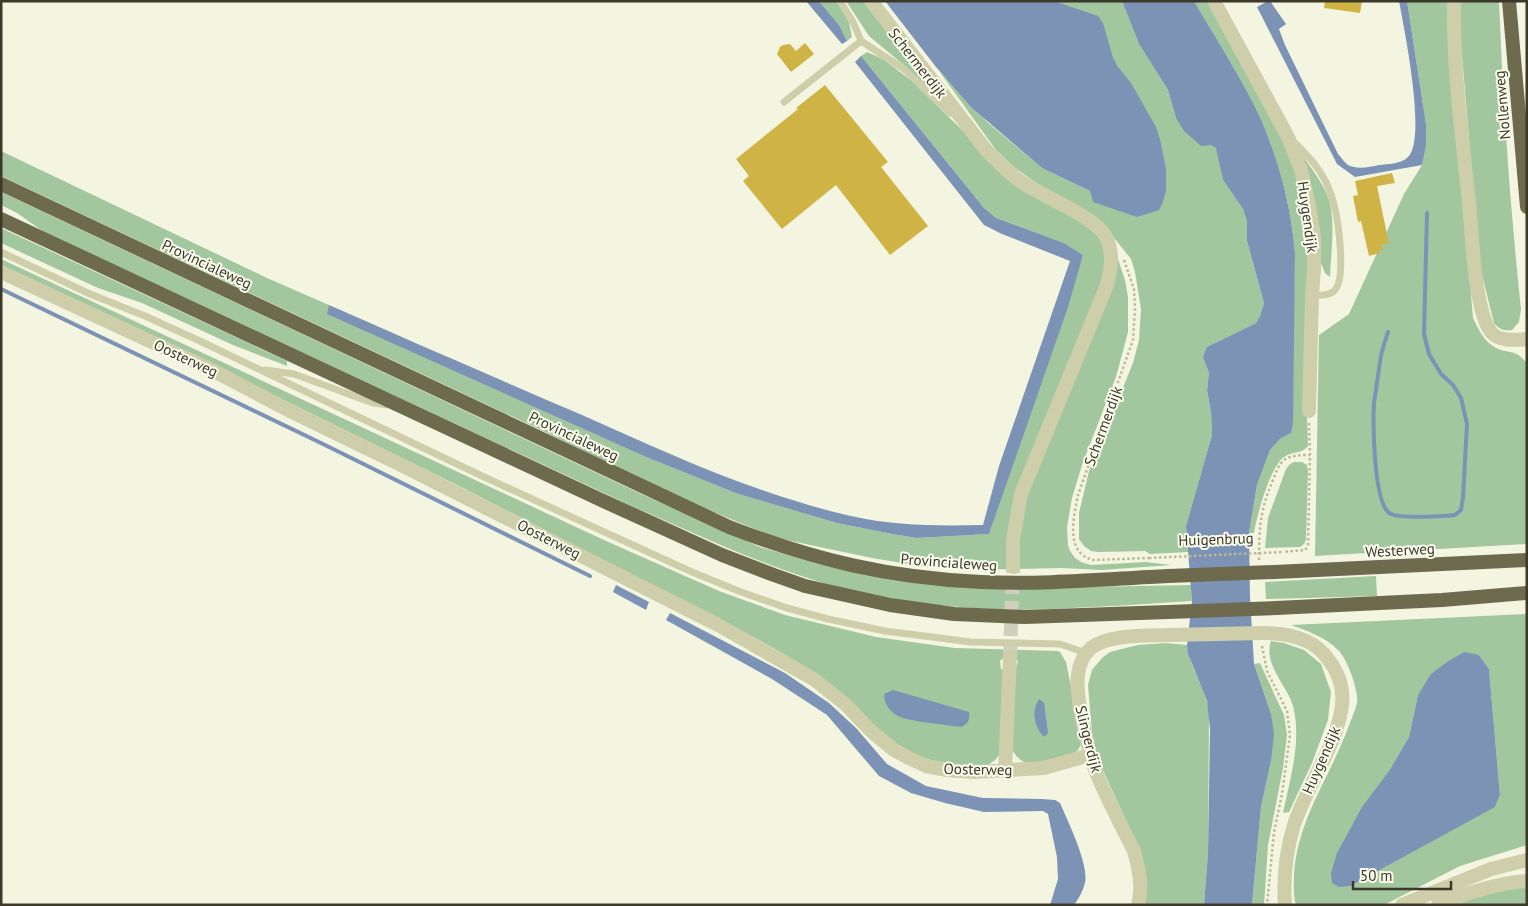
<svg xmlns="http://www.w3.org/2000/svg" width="1528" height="906" font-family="'PT Sans',sans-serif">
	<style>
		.green { fill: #a2c69e; fill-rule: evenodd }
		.water { fill: #7c93b5 }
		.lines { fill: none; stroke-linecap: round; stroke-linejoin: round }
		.stream { stroke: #7c93b5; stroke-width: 4 }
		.building { fill: #cfb344 }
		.minor-tunnel { stroke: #cecfbc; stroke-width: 14; stroke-dasharray: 14 7; stroke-linecap: butt }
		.path { stroke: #bbba94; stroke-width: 2.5; stroke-dasharray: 2.5 2.5; stroke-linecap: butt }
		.service { stroke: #cecfaa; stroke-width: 7 }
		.minor { stroke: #cecfaa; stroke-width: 14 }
		.trunk { stroke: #6e6a4d; stroke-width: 14 }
		.path-bridge { stroke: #bbba94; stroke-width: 2.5; stroke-dasharray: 2.5 2.5; stroke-linecap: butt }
		.minor-bridge { stroke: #cecfaa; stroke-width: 14 }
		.trunk-bridge { stroke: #6e6a4d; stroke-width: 14 }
		.labels { text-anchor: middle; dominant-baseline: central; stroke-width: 4; stroke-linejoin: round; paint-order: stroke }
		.street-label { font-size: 15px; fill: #3c392a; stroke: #fafced }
	</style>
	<rect width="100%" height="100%" fill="#f3f5e0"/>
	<path class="green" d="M819 1H837L849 22 852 37 847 41 839 25Z
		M846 1H868L952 110 905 66 869 36Z
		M980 1H1122L1139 44 1168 90 1176 118 1217 148 1223 180 1243 209 1247 222V241L1264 303 1260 316 1256 323 1215 343 1203 356 1209 373 1207 390 1211 412 1212 435 1186 526 1188 552 1150 554 1145 551 1098 552 1091 551 1084 546 1079 539V513L1089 471 1133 363 1139 340 1141 309 1135 272 1131 259 1111 234 1096 220 1032 180 1015 168 996 150 939 71 987 122 1042 168 1090 191Z
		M1194 1H1207L1267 107 1297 172 1310 237 1306 381 1308 446C1303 454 1291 451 1284 457 1270 467 1257 515 1254 533H1249L1257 485 1270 450 1280 439 1291 433 1295 253C1291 206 1279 160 1260 117 1241 77 1216 39 1194 1Z
		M1407 1H1449L1447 19 1473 318C1478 328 1483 340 1493 346 1505 355 1516 347 1527 364V544L1315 556 1319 335 1349 314 1404 194 1422 165 1426 124Z
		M1460 1H1499C1503 104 1510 207 1521 309L1519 322 1512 330C1504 331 1500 330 1494 323L1480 267 1461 44Z
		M867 52 883 59 912 81 964 132 1094 230 1117 256 1125 280 1128 297V332L1116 377 1082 465 1072 498 1067 527 1068 545 1070 551 1075 558 1081 562 1091 565 1146 562 1171 565 1102 570 1061 568 963 570 920 566 872 558 777 538 687 501 641 480 541 430 1 176V151L267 278 329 305 328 314 646 457 738 494 837 523 892 534 917 538 989 534 1083 255 1064 243 996 218 984 208 861 56Z
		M1303 156C1313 171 1325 185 1330 203 1335 225 1331 254 1330 277L1325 273 1321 263 1314 211Z
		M1 192 639 493 760 547 818 564 848 571 916 583 980 589 1191 585 1192 601C1145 604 1099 607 1052 609 987 612 912 605 849 590 774 571 705 538 634 507L44 232 17 213 1 205Z
		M1 228 287 361V366L233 345 142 303 98 288 1 243Z
		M1 259 606 541 719 591 785 615 876 637 955 648 1057 651 1060 652 1066 662 1082 740C1081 744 1080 748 1077 751 1070 757 1036 765 1027 763 1020 761 1016 756 1012 750L1015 670 1018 662 1017 659 1005 656 1000 661 1001 669 1004 670 1000 754 995 760 985 767 936 762 911 753 891 740 814 672 761 641 453 483 153 336 1 265Z
		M1294 462H1302L1307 465 1308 471 1306 540 1304 544 1300 547 1265 548 1268 518 1286 469 1290 464Z
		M1376 576 1377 596 1266 599 1265 582Z
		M1527 614V845L1460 866 1384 905H1296C1293 895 1294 885 1294 874 1298 818 1329 779 1348 728 1351 720 1355 711 1357 703 1359 691 1347 658 1338 650 1326 637 1307 631 1291 625ZM1479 655 1489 669 1500 795 1495 807 1389 771 1409 737 1418 695Z
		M1271 641 1284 643 1304 650 1321 664 1331 692 1328 720 1312 763 1289 812 1283 813C1290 779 1302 741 1293 706 1287 685 1263 665 1271 641Z
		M1166 643 1187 645C1190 669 1205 688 1209 711L1208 853 1204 905H1145L1141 855 1124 816 1102 768 1095 750 1092 733 1088 685 1092 670 1102 658 1110 652 1138 645Z
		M1260 663 1284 715 1287 735 1283 768 1268 845 1264 905H1252L1261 807 1271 761V714L1254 664Z
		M1527 886V905H1450L1468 897Z"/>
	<path class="water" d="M806 1H819L839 25 847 41 842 44Z
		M885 1H1054L1098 16 1103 23 1113 58 1118 67 1131 83 1156 127 1160 139 1166 169V191L1163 202 1159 210 1137 217 1093 202 1090 191 1042 168 972 108 936 67Z
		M1122 1H1194C1216 39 1241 77 1260 117 1279 160 1291 206 1295 253L1293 422 1291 433 1280 439 1270 450 1257 485 1249 533 1250 597 1254 664 1271 714 1274 734 1271 761 1261 807 1252 905H1204L1208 853 1210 729 1207 701 1188 654 1187 645 1192 601 1186 526 1212 435 1211 412 1207 390 1209 373 1203 357 1207 347 1256 323 1260 316 1264 303 1247 241V222L1243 209 1223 180 1216 148 1211 145 1201 146 1184 131 1176 118 1168 90 1139 44Z
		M1268 1H1270L1286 24 1279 29 1285 45 1338 154C1341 157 1345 163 1348 165 1357 170 1370 167 1379 165 1388 164 1402 164 1408 157 1427 139 1404 28 1399 1H1407L1426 124V145L1422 165 1355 177 1337 164 1257 7Z
		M861 56 984 208 996 218 1064 243 1083 255 1068 307 989 534 917 538 892 534 837 523 738 494 646 457 327 314 329 305C413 342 498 379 582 415 669 454 758 495 851 516 894 526 939 526 983 525L999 466 1070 261 1002 234 984 225 855 62Z
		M616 585 649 602 646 610 613 592Z
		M670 613 785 673 829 703 856 728 887 764 926 786 983 798 1042 799 1055 800 1060 803C1068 822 1089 864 1085 883 1083 891 1079 898 1074 905H1050L1058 879 1057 857 1048 814 1043 811 984 812 945 803 911 793 879 776 827 715 772 679 666 620Z
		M1464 652 1479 655 1489 669 1500 795 1495 807 1350 886 1339 887 1332 883 1331 873 1337 853 1362 807 1389 771 1409 737 1418 695 1431 674 1447 662Z
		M893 690 969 712C970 720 968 724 961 727 949 725 905 721 898 716 889 711 884 703 884 694Z
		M1039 699 1044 703 1048 733 1044 737C1034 727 1031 711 1039 699Z"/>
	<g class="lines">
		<path class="stream" d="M1 289 323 444 590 576
			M1388 332C1385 342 1381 352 1380 362 1378 375 1376 390 1374 403 1373 422 1373 506 1391 514 1403 519 1441 516 1455 515L1461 510 1463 497 1467 424 1461 398 1453 385 1441 374 1429 354 1424 334 1427 213"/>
	</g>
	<path class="building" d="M1325 1H1362L1360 13 1324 8Z
		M805 43 814 54 791 72 777 54 780 47 783 45 790 44 796 51Z
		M825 85 888 162 881 167 928 226 890 255 836 185 782 229 743 181 749 176 736 159 798 109 796 108Z
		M1392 173 1395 183 1377 186 1389 244H1381L1383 250H1379L1380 253 1369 256 1361 221 1358 222 1353 196 1358 195 1355 181Z"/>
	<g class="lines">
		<path class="minor-tunnel" d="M1010 657 1013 567"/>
		<path class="path" d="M1124 260 1134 289 1135 308 1133 340 1078 495C1074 516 1064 554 1094 560L1149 558
			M1309 423 1310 455
			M1259 560C1259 528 1260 510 1273 480 1276 473 1278 465 1284 460 1290 455 1302 455 1310 455L1308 546 1305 550 1283 552
			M1262 646 1267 671 1287 711 1290 735 1282 794 1274 832 1267 905"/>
		<path class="service" d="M840 1 853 22 861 41
			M784 102 861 41 904 69 950 113
			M1292 140C1305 152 1318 166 1326 182 1329 189 1332 197 1334 204 1338 220 1347 280 1334 291 1329 296 1319 295 1312 296
			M1 252 90 294 145 316 202 342 482 476 692 572 741 592 787 608 828 619 885 631 971 642 1060 644 1086 653
			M265 370 294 374 373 403 388 405"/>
		<path class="minor" d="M871 1 986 150C997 161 1009 174 1023 183 1042 196 1096 217 1106 237 1114 253 1111 268 1107 285L1021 494 1013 540V567
			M1214 1 1288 137 1301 170 1309 205 1314 237V269L1312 296 1309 411
			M1454 1C1453 69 1462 135 1469 202 1472 232 1474 309 1491 332 1499 342 1515 340 1527 339
			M1 272 212 370 292 412 405 467 720 626 815 680 845 704 871 731 894 750 909 758 926 766 947 770 974 772 1044 768 1090 755
			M1263 633C1287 633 1314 638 1328 659 1338 672 1344 688 1342 705 1338 744 1306 787 1294 825 1286 851 1283 878 1285 905
			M1005 771 1010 657
			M1138 905C1143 887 1139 869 1134 851 1121 825 1107 799 1096 772 1088 751 1075 696 1078 675 1079 665 1083 655 1091 648 1108 634 1148 636 1169 635
			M1402 905 1491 869 1527 860
			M1438 905C1467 893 1496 883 1527 881"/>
		<path class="trunk" d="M1509 1 1527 207
			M1 184 729 527C814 560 890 578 981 582 1043 585 1106 579 1168 576
			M1 219 599 499 722 555 774 575 805 586 890 605 954 614 1025 617 1168 612
			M1275 572 1527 560
			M1276 608 1442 600 1527 593"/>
		<path class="path-bridge" d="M1149 558 1283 552"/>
		<path class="minor-bridge" d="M1169 635 1263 633"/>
		<path class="trunk-bridge" d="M1168 576 1275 572
			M1168 612 1276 608"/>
	</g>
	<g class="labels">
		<g class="street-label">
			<text transform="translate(918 63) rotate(52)">Schermerdijk</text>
			<text transform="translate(1502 105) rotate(-95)">Nollenweg</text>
			<text transform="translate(1308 217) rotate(82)">Huygendijk</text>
			<text transform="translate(207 264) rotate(25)">Provincialeweg</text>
			<text transform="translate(186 358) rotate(25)">Oosterweg</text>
			<text transform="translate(1103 426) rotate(-70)">Schermerdijk</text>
			<text transform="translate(574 436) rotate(25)">Provincialeweg</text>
			<text transform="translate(549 539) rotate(27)">Oosterweg</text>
			<text transform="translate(1216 539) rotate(-2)">Huigenbrug</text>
			<text transform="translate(1400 550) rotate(-3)">Westerweg</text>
			<text transform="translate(949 562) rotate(4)">Provincialeweg</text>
			<text transform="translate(1089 739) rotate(76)">Slingerdijk</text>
			<text transform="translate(1321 760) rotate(-66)">Huygendijk</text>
			<text transform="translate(978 769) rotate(1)">Oosterweg</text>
		</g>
	</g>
	<rect width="1528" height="906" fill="none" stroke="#3c392a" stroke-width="5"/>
	<path d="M1353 881v8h98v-8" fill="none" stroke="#3c392a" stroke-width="2.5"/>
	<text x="1360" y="881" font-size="15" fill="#3c392a" stroke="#fafced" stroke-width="4" paint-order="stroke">50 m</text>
</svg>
